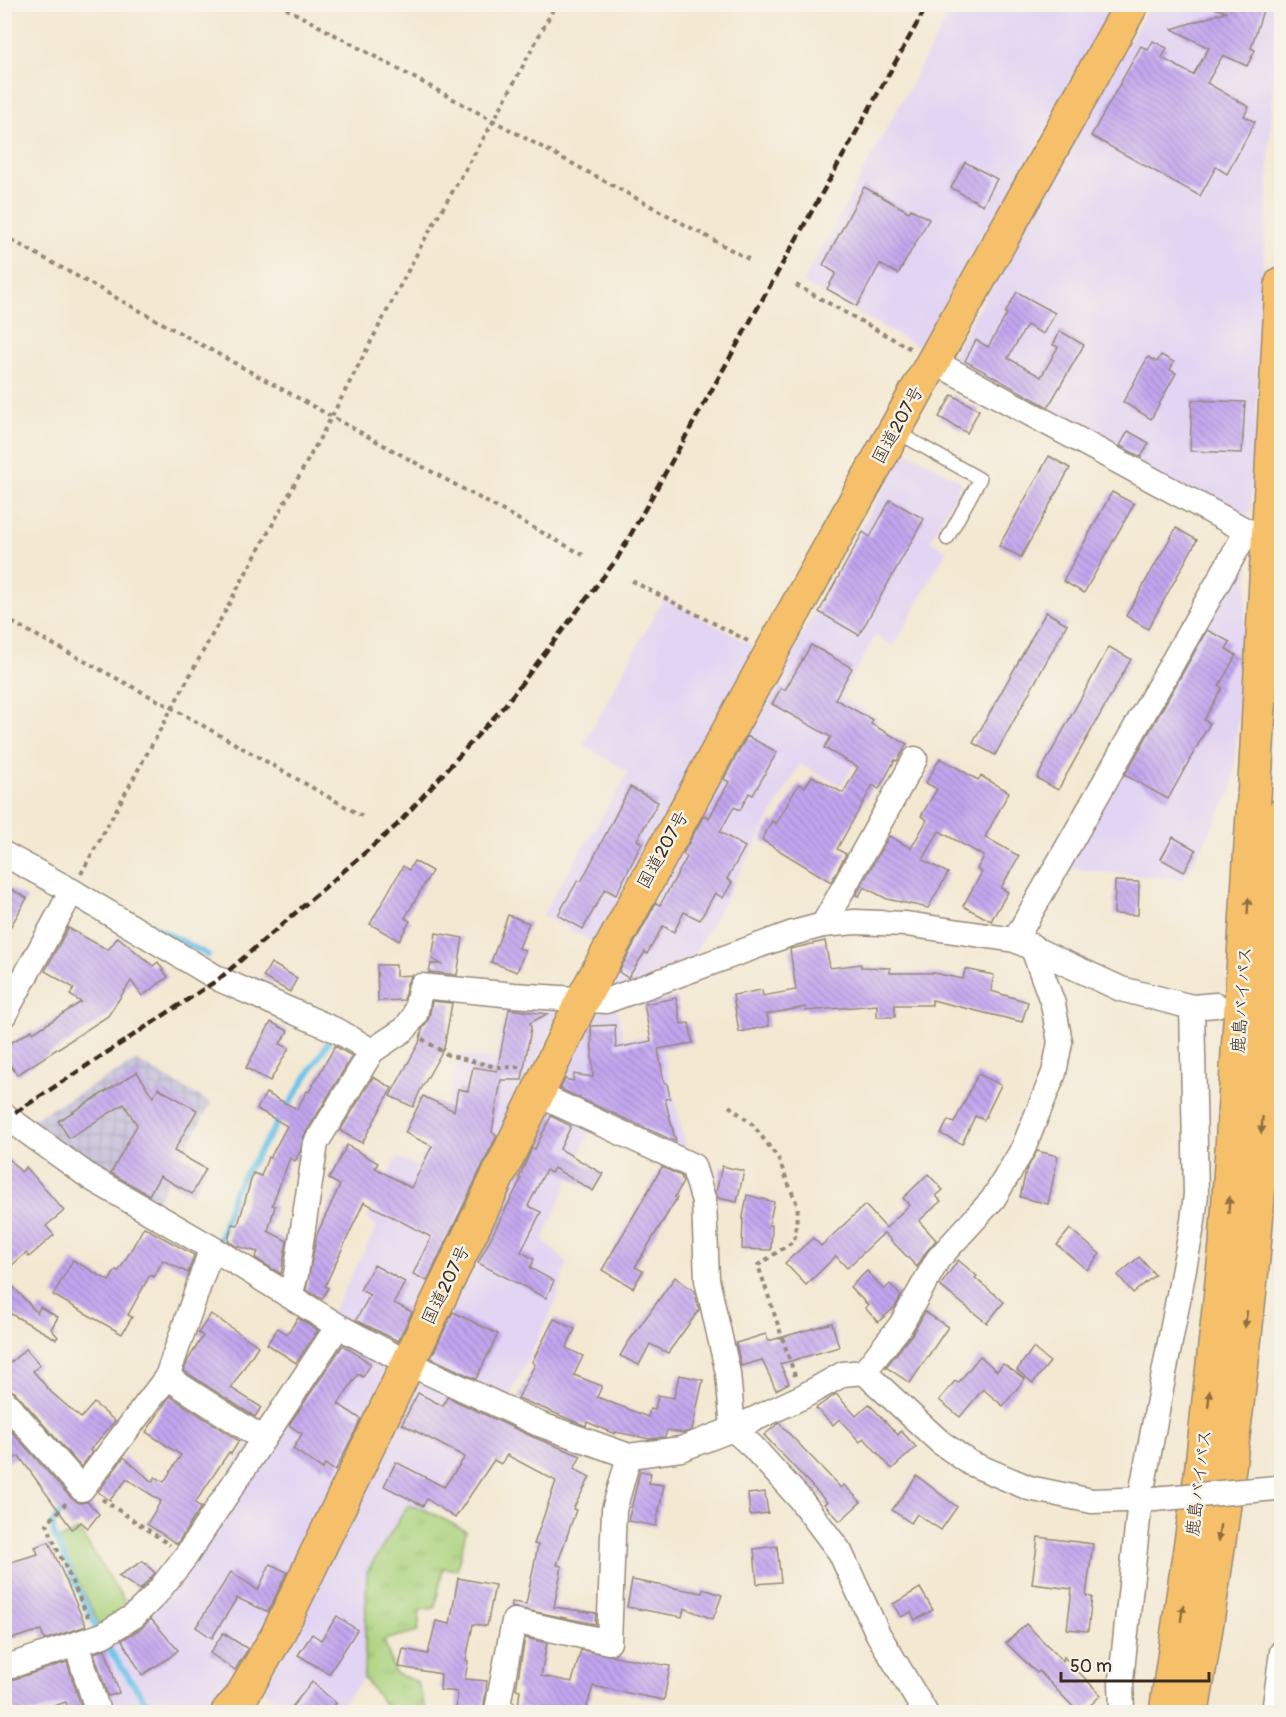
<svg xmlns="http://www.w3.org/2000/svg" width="1286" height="1717" viewBox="0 0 1286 1717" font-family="Pangolin,'Klee One',sans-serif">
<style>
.built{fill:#e2d4f3}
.industrial{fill:url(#industrial-grid)}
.grass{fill:url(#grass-tufts);stroke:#727e4e;stroke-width:1.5}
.park{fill:#aad37e;stroke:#727e4e;stroke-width:1.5}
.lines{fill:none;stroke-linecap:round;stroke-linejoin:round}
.stream{stroke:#6cc3e9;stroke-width:6}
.building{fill:url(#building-back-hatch)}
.service-casing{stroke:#978978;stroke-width:15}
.minor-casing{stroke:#978978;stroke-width:27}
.trunk-casing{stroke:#978978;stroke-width:36}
.path{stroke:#978978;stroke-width:4;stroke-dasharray:4.5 4.5;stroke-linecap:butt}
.service{stroke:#fff;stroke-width:12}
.minor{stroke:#fff;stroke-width:24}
.trunk{stroke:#f6c06b;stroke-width:33}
.rail{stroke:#3b2a1e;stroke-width:4.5;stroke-dasharray:9 4.5;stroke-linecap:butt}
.minor-bridge-casing{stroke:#978978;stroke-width:27;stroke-linecap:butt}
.minor-bridge{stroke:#fff;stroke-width:24}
.oneway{fill:#8f6e41}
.labels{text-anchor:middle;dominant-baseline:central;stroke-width:5;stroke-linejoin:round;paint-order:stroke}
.street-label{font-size:18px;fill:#3b2a1e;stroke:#f7f3e8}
</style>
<defs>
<pattern id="industrial-grid" width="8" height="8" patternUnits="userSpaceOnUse" patternTransform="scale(1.5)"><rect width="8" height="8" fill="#c5c0da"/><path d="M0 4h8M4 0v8" fill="none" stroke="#aaa5bb"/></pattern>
<pattern id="grass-tufts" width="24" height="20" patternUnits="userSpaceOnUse" patternTransform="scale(1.5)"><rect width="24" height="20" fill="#aad37e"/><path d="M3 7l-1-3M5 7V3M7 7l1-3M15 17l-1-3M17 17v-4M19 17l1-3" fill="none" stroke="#93b56c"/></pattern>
<pattern id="building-back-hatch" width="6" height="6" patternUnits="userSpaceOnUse" patternTransform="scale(1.5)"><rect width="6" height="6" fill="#c3a6f0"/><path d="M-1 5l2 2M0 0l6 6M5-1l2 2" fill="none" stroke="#a087c2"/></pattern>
</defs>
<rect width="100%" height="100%" fill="#f7f3e8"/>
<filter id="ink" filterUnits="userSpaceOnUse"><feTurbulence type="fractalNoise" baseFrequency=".0167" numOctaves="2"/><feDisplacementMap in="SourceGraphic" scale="12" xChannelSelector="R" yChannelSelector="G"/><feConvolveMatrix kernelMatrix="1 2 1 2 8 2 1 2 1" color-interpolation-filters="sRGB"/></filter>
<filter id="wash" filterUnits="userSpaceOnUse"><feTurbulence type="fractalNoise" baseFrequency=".008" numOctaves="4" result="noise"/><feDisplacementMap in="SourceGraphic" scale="24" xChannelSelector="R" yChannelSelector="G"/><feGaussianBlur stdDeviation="1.35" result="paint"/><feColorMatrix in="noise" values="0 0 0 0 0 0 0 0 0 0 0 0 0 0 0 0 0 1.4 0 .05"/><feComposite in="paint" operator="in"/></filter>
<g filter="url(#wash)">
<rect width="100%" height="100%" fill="#f3e8d2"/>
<g class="built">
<polygon points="1164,4 1277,5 1251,510 1245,522 949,362 1148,9 1163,7"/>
<polygon points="954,5 1116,5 923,349 803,283"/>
<polygon points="905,450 962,482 930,541 947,550 894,646 875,636 841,697 879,719 842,786 800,764 692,959 614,994 623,1039 659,1036 688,1157 596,1118 543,1240 567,1262 555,1303 508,1401 499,1398 426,1510 408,1505 367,1572 364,1678 335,1712 289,1712 263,1689 602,995"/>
<polygon points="1242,552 1249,564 1233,789 1184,880 1065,868"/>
<polygon points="664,598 759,649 596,944 542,915 629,772 583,745"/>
<polygon points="510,989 570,992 270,1627 232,1688 211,1712 5,1712 4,1672 135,1621 331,1315 377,1227 367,1218 397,1157 416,1166 445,1113 460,1055 495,1060"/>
</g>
<polygon class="industrial" points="137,1061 211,1103 153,1208 25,1123"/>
<polygon class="grass" points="408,1505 426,1510 466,1531 457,1570 443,1568 435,1608 420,1610 418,1631 384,1640 395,1673 417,1682 427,1712 390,1712 364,1678 367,1572"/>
<polygon class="park" points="79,1530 131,1611 101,1628 58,1540"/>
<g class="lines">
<g class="stream">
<polyline points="153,926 208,955"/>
<polyline points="254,980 272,989"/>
<polyline points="218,1245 234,1191 328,1043"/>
<polyline points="66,1509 58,1515 52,1524 55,1537 97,1630"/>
<polyline points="104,1642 153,1712"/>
</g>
</g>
<g id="blocks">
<g class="building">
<polygon points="1212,4 1265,4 1251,48 1255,50 1247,66 1223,55 1207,83 1249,107 1244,116 1255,122 1227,174 1216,167 1200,196 1091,136 1141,46 1148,50 1153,41 1167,48 1162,58 1193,75 1209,48 1172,29 1226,12 1211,7"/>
<polygon points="965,162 997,179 983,205 951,188"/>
<polygon points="864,187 909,212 911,209 929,219 898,274 880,264 857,306 827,289 836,273 823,265"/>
<polygon points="1017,292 1055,313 1043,334 1027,325 1008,358 1041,377 1058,347 1053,345 1060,331 1084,345 1048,407 965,361 976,340 988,347 1007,314 1005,313"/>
<polygon points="1161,355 1174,362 1170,370 1176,373 1151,419 1123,402 1148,357 1157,362"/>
<polygon points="952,395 979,410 967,433 939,417"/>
<polygon points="1192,400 1245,402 1242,453 1190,451"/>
<polygon points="1128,431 1149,443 1141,457 1120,446"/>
<polygon points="1049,456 1070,468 1021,557 999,546"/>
<polygon points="1112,492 1134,504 1084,593 1063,581"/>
<polygon points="890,500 924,519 859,635 819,612 863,532 870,537"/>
<polygon points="1176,528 1197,540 1148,629 1126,616"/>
<polygon points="1046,612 1067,624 995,755 973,743"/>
<polygon points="1207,630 1230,642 1226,649 1236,655 1219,686 1222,688 1204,720 1210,723 1168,799 1125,775"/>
<polygon points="811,645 852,668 835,699 873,720 871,724 907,744 897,761 895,760 879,789 873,785 837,849 846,854 831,882 762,840 772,821 776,824 799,784 805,787 812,776 843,793 858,767 824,748 831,737 772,704 781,688 785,690"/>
<polygon points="1109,647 1131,659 1058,790 1037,778"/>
<polygon points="747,736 777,752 753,795 749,793 740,810 734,807 720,832 745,847 727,879 732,882 723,898 715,893 700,920 684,912 674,932 663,926 647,954 645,952 628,978 619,972 656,903 660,905 687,857 683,854 704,815 709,818 729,782 724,779"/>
<polygon points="940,758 978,780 981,776 1009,792 985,837 1019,856 1001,888 1008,892 991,921 963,906 982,872 977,869 984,856 939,831 923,860 948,873 928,908 887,899 864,887 859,896 856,895 889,836 911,848 927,820 921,816 937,789 926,783"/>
<polygon points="630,787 658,802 637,840 642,843 616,895 605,889 583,929 558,915 578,880 581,882"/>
<polygon points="1173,837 1196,850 1184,872 1161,859"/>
<polygon points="414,861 432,871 405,918 410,921 399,941 370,924 403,866 409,870"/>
<polygon points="1115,881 1139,882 1138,915 1114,914"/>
<polygon points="9,888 27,898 4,938 4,896"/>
<polygon points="508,915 529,923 519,948 525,950 517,972 491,962"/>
<polygon points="68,928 108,950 118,937 153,966 158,962 168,977 142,996 131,981 108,1016 17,1075 4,1055 4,1047 32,1030 33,1033 81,1002 70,995 74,988 45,971"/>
<polygon points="436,933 463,938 457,975 429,972 431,964 441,964 432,959"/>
<polygon points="825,941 830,968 861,964 861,967 890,968 890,973 934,973 963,979 965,969 994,975 991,991 1028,1002 1022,1022 932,1000 932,1005 895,1005 895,1017 877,1017 877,1005 806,1011 806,1007 767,1014 769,1026 739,1032 733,995 762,990 763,996 796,990 790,949"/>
<polygon points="271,963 297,978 290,992 263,977"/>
<polygon points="377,965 396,965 396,976 412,975 407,983 404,1000 378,1001"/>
<polygon points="676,998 681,1024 689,1023 693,1043 658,1049 664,1083 667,1083 670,1098 665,1099 676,1142 560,1089 565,1079 573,1081 574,1074 593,1077 591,1026 615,1025 616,1048 651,1041 644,1004"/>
<polygon points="432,1001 452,1003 444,1048 420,1091 413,1107 390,1096 419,1043 422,1030 429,1018"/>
<polygon points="509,1009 547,1014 530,1023 531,1028 522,1080 501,1080 492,1132 497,1135 427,1281 413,1274 431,1237 364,1202 325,1286 328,1288 322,1299 306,1290 317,1234 340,1185 329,1179 347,1145 378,1163 375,1168 411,1188 432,1146 405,1133 423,1096 454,1111 458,1089 468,1091 473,1067 497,1071"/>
<polygon points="271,1022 288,1031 280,1044 289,1048 270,1081 246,1068"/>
<polygon points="335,1046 352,1056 304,1136 300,1152 295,1161 290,1158 272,1205 275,1206 268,1231 287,1241 281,1274 255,1258 258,1252 236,1246 228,1241 232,1224 238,1225 253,1173 261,1176 268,1157 270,1158 287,1126 257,1109 266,1093 297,1109 307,1091 309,1092"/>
<polygon points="137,1072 153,1097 158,1088 197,1110 174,1151 206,1169 192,1194 160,1176 149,1195 111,1173 137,1125 124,1104 69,1138 58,1121"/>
<polygon points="978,1074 1001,1085 984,1120 975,1116 962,1144 941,1134 948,1120 954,1123"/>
<polygon points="373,1077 392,1088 362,1143 340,1131"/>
<polygon points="551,1116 571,1126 560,1149 603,1174 593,1191 554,1168 551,1173 546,1170 528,1206 541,1212 521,1252 534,1259 530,1268 554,1281 546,1298 478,1263 521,1179 519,1178 532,1148 535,1149"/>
<polygon points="1037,1151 1058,1156 1048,1204 1020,1197 1026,1171"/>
<polygon points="5,1154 21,1172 26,1167 64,1211 46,1226 54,1235 29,1257 26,1253 4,1272"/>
<polygon points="722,1166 744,1171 737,1202 718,1198 716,1192"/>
<polygon points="662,1167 681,1176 683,1182 675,1197 677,1198 635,1267 643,1271 633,1288 602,1270"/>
<polygon points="928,1174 943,1190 936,1196 941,1201 919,1221 936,1240 926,1252 917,1267 884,1233 847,1268 836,1256 806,1285 785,1263 813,1238 821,1246 865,1205 886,1228 909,1205 903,1198"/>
<polygon points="747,1195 774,1202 769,1225 772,1225 771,1250 742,1249 743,1217"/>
<polygon points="144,1227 194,1255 188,1273 163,1260 154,1277 150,1275 128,1315 132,1317 122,1334 53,1295 73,1260 109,1281 116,1270 119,1271"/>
<polygon points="1070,1229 1100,1254 1087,1270 1057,1245"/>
<polygon points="1139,1257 1155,1275 1133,1293 1118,1275"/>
<polygon points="958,1260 977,1276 975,1278 1004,1302 987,1323 940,1286"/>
<polygon points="374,1265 405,1282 394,1303 412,1312 398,1341 356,1320 370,1295 360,1290"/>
<polygon points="867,1271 884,1290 890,1284 901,1296 895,1307 878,1322 865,1308 868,1305 850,1287"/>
<polygon points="4,1276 37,1313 40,1307 58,1317 51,1329 58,1337 56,1339 4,1310"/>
<polygon points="675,1277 695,1292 699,1310 668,1353 650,1344 639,1365 620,1356 627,1344"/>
<polygon points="453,1312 498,1334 476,1379 431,1358"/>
<polygon points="925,1312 948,1327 910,1383 886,1367 912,1334"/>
<polygon points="211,1314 258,1346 231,1388 261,1407 255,1417 184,1371 188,1360 203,1336 198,1333"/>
<polygon points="298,1318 318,1330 296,1363 267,1344 278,1328 287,1334"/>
<polygon points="554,1319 575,1329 566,1348 583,1356 574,1375 602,1386 597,1397 648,1417 650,1409 655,1410 658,1395 674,1398 679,1375 703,1380 692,1430 683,1433 667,1430 665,1437 650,1439 616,1432 615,1434 587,1422 586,1426 581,1424 518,1398 535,1364 532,1362"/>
<polygon points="832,1323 839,1347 780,1364 789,1383 776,1390 762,1360 741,1366 736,1343 766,1334 768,1341"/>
<polygon points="343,1345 371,1364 363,1377 358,1374 338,1404 361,1419 335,1471 325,1464 323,1469 293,1449 302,1434 289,1425"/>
<polygon points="1033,1348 1050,1362 1033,1383 1017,1370"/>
<polygon points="26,1349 40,1365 33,1371 51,1392 81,1418 94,1403 115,1421 90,1450 92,1452 81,1467 15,1392 4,1387 4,1368"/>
<polygon points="980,1356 997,1371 1003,1364 1025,1379 1003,1406 983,1389 960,1417 939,1400 955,1381 958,1383"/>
<polygon points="418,1393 443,1406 447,1397 533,1437 581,1456 574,1469 590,1477 573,1509 576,1510 557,1565 562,1566 554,1607 596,1613 595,1624 511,1607 512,1602 526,1604 538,1545 534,1544 556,1481 507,1455 501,1464 494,1460 455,1518 427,1499 423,1506 384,1486 396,1462 444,1487 465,1457 402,1424"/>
<polygon points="836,1394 856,1416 869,1404 898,1435 901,1431 916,1447 892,1469 864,1438 860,1442 839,1419 833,1425 816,1408"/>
<polygon points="170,1396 239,1441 231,1454 229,1452 195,1503 201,1507 177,1544 147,1524 161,1501 127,1479 110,1500 98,1492 124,1457 152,1482 155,1477 164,1482 181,1455 146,1432"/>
<polygon points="4,1423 71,1498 79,1503 88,1502 99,1514 88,1528 81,1522 72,1529 19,1456 4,1464"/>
<polygon points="779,1423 841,1488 844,1485 861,1502 840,1521 824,1504 827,1502 764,1435"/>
<polygon points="640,1471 651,1473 649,1483 664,1485 656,1526 628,1521"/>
<polygon points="917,1476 957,1507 941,1530 917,1514 911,1523 892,1510"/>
<polygon points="765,1492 768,1513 750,1515 748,1494"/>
<polygon points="1038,1537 1093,1544 1086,1596 1092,1597 1088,1631 1067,1629 1072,1589 1032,1584"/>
<polygon points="49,1542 86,1626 44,1640 41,1630 4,1641 4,1564 38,1554 35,1547"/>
<polygon points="777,1546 781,1582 757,1584 754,1549"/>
<polygon points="143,1561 155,1573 140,1590 118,1576"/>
<polygon points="270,1564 287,1572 268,1612 237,1598 212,1638 196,1627 231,1572 258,1590"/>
<polygon points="458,1578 495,1585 487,1626 473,1624 466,1660 468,1661 465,1679 487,1681 483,1713 456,1713 457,1692 440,1690 441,1674 399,1667 403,1649 428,1654 436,1621 450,1624"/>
<polygon points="632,1580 702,1593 703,1589 722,1595 713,1619 684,1608 682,1617 627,1607"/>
<polygon points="920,1588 933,1610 915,1620 911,1612 901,1617 893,1604"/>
<polygon points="337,1616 357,1630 329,1674 298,1655 312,1634 321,1640"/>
<polygon points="151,1619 178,1650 169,1658 142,1675 122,1640 142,1628"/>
<polygon points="1026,1624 1063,1661 1064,1657 1101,1695 1082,1713 1079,1713 1039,1671 1037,1673 1006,1643"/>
<polygon points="223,1633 248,1649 235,1670 210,1653"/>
<polygon points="525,1638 547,1643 541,1676 572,1682 581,1650 670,1666 664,1700 593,1686 585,1713 546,1713 518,1707 520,1690 516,1689"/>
<polygon points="105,1649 119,1693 108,1696 94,1653"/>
<polygon points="67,1662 83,1713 69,1713 66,1702 33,1713 15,1713 5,1682"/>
<polygon points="312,1682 336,1703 328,1713 287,1713"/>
</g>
</g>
</g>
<g filter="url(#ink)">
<use href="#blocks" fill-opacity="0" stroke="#978978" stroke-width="1.5"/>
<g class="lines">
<g class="service-casing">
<polyline id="service" points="897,432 980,479 947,539"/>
</g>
<g class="minor-casing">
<g id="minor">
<polyline points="933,361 1247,531 1261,533"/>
<polyline points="4,854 72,891 219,979 340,1032 372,1051"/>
<polyline points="823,925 915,759"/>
<polyline points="1015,940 1247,531"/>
<polyline points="4,1015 72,891"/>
<polyline points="537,1094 693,1166 704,1201 707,1280 728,1373 733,1429 753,1447 800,1499 840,1552 878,1634 925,1712"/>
<polyline points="4,1115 91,1178 222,1254 338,1326 408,1363 539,1424 629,1456 681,1449 733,1429 802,1397 843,1374 864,1372 901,1325 938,1259 993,1199 1023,1149 1054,1073 1060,1042 1053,1004 1032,946"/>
<polyline points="290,1296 296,1274 316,1143 372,1051 405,1029 415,1015 421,986 514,995 606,1001 793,933 823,925 855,922 906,924 1015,940 1121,989 1192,1007 1216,1005"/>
<polyline points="864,1372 940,1442 970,1463 1029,1488 1092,1501 1154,1499"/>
<polyline points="167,1377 263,1439"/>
<polyline points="4,1401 82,1489 167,1377 211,1250"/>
<polyline points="76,1644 98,1712"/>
<polyline points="4,1668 103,1635 134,1616 156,1594 186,1556 338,1326"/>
<polyline points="505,1712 497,1710 514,1621 609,1642 614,1510 629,1456"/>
<polyline points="1122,1712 1121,1680 1140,1500 1193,1221 1196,1194 1192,1007"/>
<polyline points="1274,1712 1282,1652"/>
</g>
</g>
<g class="trunk-casing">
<g id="trunk">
<polyline points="228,1712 240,1699 277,1636 583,999 771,653 1132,4"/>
<polyline points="1166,1712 1201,1474 1226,1245 1256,765 1282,283"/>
<path d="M1192 1712C1218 1562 1238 1410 1253 1258 1266 1111 1273 963 1282 815"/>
</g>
</g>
<g class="path">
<polyline points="278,4 752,261"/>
<polyline points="4,236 583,555"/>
<polyline points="796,285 911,349"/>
<polyline points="632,581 750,642"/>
<polyline points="4,618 172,708 362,816"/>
<polyline points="81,874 332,416 422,244 493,122 556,4"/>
<polyline points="422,1039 448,1055 496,1067 522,1067"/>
<polyline points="729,1106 753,1125 778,1158 798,1207 794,1241 758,1265 795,1376"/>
<polyline points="102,1499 170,1545"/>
<polyline points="66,1503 47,1524 54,1542 88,1617"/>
</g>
<use href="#service" class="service"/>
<use href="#minor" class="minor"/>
<use href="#trunk" class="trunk"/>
<polyline class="rail" points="4,1120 219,979 397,825 505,705 617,559 928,4"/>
<g class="minor-bridge-casing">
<polyline id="minor-bridge" points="1154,1499 1276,1488"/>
</g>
<use href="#minor-bridge" class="minor-bridge"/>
</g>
<defs><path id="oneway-solid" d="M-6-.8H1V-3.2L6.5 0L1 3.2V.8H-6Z" transform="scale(1.5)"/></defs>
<g class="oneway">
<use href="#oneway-solid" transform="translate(1248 906) rotate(-87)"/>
<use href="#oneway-solid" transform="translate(1262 1125) rotate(94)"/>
<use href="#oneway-solid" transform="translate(1229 1205) rotate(-86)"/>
<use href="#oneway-solid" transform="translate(1246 1319) rotate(97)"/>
<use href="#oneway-solid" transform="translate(1209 1399) rotate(-84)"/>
<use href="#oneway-solid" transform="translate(1219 1533) rotate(98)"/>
<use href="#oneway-solid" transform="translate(1182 1613) rotate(-82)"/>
</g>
</g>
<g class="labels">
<g class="street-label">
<text transform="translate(898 425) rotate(-61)">国道207号</text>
<text transform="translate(663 850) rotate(-61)">国道207号</text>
<text transform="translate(1242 1000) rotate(-86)">鹿島バイパス</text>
<text transform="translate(446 1285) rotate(-64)">国道207号</text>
<text transform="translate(1199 1483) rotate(-83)">鹿島バイパス</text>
</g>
</g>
<rect width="1286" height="1717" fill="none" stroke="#f7f3e8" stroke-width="24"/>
<path d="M1061 1672v9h148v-9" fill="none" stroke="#3b2a1e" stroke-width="3"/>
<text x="1070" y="1672" font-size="18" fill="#3b2a1e" stroke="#f7f3e8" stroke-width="4.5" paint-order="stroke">50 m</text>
</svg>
